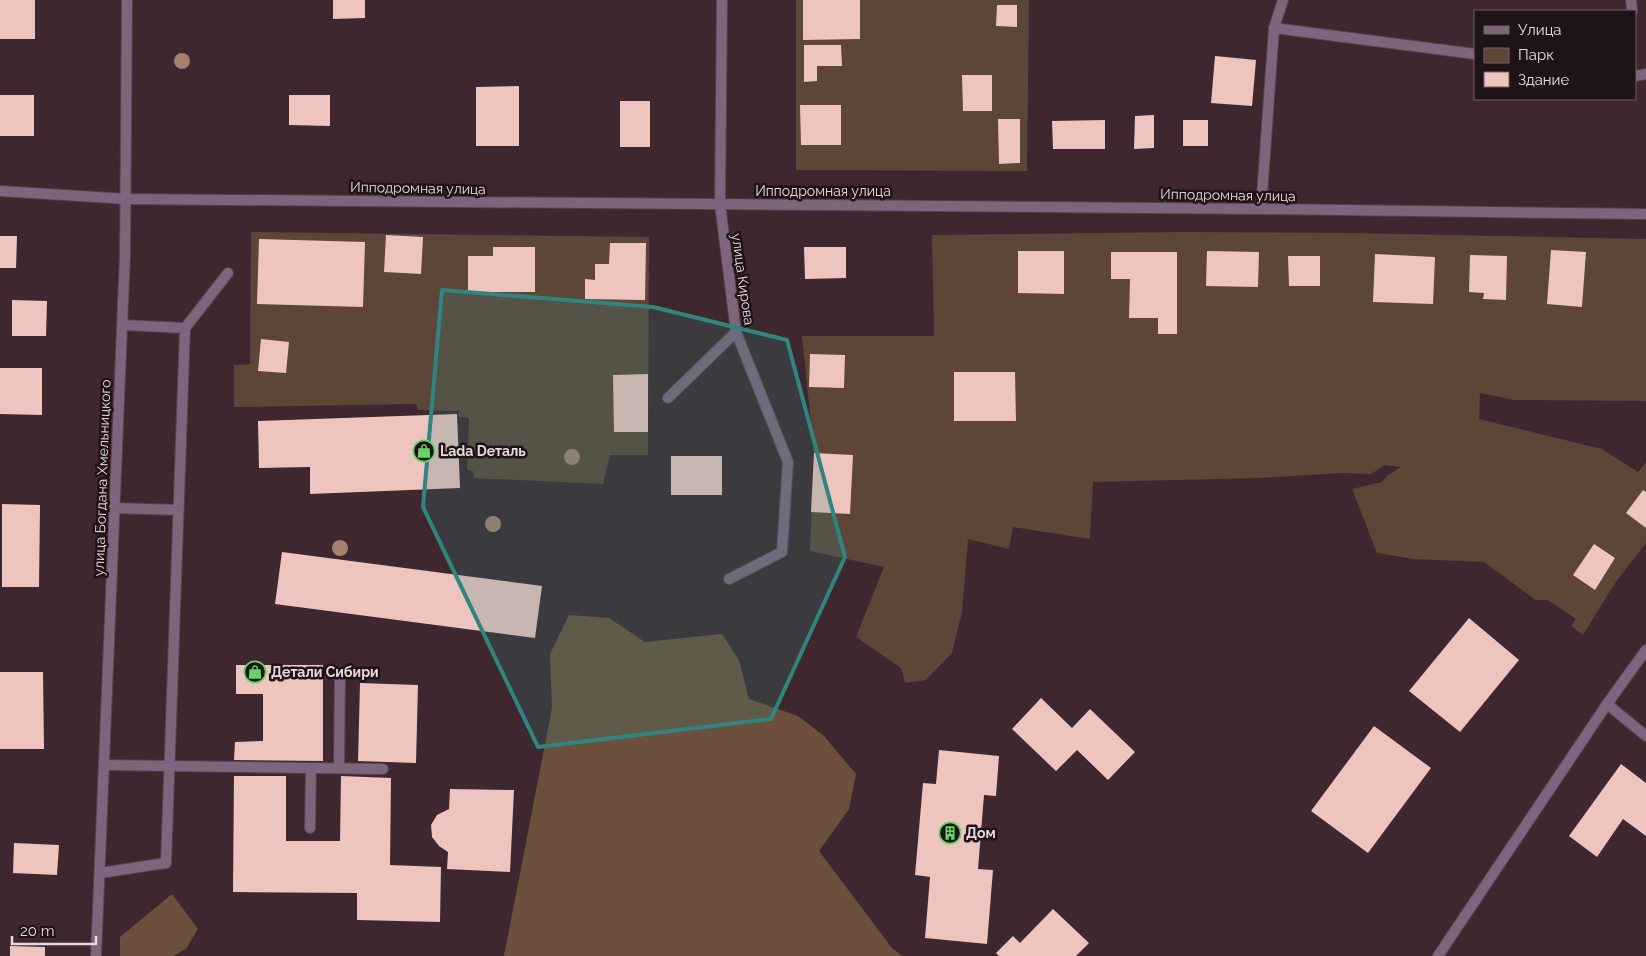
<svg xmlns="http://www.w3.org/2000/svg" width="1646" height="956" viewBox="0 0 1646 956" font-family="Raleway,sans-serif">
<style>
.green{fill:#5d4637}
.forest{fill:#6c4f3c}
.building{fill:#eec4bf}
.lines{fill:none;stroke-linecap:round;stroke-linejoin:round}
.lane-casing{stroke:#59434b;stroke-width:12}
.street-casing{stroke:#59434b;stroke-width:12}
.lane{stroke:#7e657e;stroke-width:10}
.street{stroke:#7e657e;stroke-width:10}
.tree{fill:#a87f6f}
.marked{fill:#30857f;fill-opacity:0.2;stroke:#30857f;stroke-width:4;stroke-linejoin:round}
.labels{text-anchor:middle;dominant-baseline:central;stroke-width:5;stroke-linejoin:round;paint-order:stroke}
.street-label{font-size:14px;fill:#e9d9de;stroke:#1e1317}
.poi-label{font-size:14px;font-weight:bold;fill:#e9d9de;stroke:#1e1317;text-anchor:start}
</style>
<rect width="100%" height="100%" fill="#3e272f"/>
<g class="green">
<polygon points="796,0 1029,0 1027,171 796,170"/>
<polygon points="251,232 649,237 648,455 610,455 603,484 474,478 473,471 467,470 469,418 459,417 459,411 418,410 416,404 234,407 234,365 250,364"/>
<polygon points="1184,232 1351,233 1646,239 1646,401 1514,400 1480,393 1479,419 1602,449 1638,472 1646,462 1646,543 1615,583 1583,635 1571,626 1576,619 1548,600 1536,600 1484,562 1413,559 1377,553 1352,489 1382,482 1388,475 1401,467 1385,465 1371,474 1341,473 1259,478 1093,482 1090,539 1013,527 1009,549 968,539 962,612 952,653 926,680 905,683 901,668 856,637 884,567 810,551 814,453 802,336 934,336 932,235"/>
</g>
<g class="forest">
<polygon points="569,615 609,618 645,642 722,634 739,660 749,699 798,716 824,736 856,774 849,809 819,851 892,948 902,956 504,956 552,708 550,654"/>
<polygon points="172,894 198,929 186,949 173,956 120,956 120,937"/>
</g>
<g class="building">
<rect x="0" y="0" width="35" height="39"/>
<polygon points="333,0 365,0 365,18 333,19"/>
<polygon points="803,0 860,0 860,39 803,40"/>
<polygon points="997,5 1017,5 1017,27 996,26"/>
<polygon points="804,45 841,45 842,66 817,66 817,81 804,82"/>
<polygon points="1215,56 1256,60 1252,106 1211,103"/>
<polygon points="962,75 992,75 992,111 963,111"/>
<polygon points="519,86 519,146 476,146 476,87"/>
<rect x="0" y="95" width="34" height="41"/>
<polygon points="289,95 330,95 330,126 289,125"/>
<rect x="620" y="101" width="30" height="46"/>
<polygon points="800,105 841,105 841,145 801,145"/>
<polygon points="1154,115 1154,148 1134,149 1135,116"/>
<polygon points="998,119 1020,119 1020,163 999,164"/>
<polygon points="1105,120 1105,149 1053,149 1052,121"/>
<rect x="1183" y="120" width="25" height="26"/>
<polygon points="386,235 423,237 421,274 384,272"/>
<polygon points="0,236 17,236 16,268 0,268"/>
<polygon points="259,239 365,242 363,307 257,304"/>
<polygon points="610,243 646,243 645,300 585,299 585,279 595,280 595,264 609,264"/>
<polygon points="493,247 535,247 535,292 468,292 468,256 493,256"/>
<polygon points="804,247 846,247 846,278 805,279"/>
<polygon points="1551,250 1586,252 1582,307 1547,304"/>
<polygon points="1018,251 1064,251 1064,294 1018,293"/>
<polygon points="1207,251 1259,252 1258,287 1206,286"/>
<polygon points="1111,252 1177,252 1177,334 1158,334 1158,318 1129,318 1130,279 1111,279"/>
<polygon points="1375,254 1435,257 1433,304 1373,302"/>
<polygon points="1470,255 1507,256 1506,300 1483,299 1484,293 1469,292"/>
<polygon points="1288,256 1320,256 1320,286 1289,286"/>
<polygon points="12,300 47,301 46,336 12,336"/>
<polygon points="261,339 289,342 286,373 258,371"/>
<polygon points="810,354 845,355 844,388 809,387"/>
<polygon points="0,368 42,368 42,415 0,414"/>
<polygon points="954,372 1015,372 1016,421 954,421"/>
<polygon points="648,374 648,432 614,432 613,375"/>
<polygon points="457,414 460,488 310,494 310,467 259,468 258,421"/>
<polygon points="814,453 853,455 850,514 811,512"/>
<rect x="671" y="456" width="51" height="39"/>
<polygon points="1643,490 1646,492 1646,528 1626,513"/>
<polygon points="2,504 40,505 39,587 2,587"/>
<polygon points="1594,544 1615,558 1595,590 1573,575"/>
<polygon points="282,552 542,586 535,638 275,604"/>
<polygon points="1469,618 1519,660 1460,732 1409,691"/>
<polygon points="236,665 323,665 323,761 234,760 235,742 263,741 263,694 236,694"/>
<polygon points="0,672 43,672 44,749 0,749"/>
<polygon points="360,683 418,685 416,763 358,761"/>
<polygon points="1041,698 1072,728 1090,709 1135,752 1108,780 1077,750 1056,771 1012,729"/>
<polygon points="1374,726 1431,768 1368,853 1311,811"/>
<polygon points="939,750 999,756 996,796 984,795 978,869 993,870 987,944 925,938 930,877 915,875 923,783 936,784"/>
<polygon points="1621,764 1646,783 1646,836 1623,819 1597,857 1569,836"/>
<polygon points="234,776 286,776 286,841 340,841 341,776 391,778 390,865 441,867 440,922 357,920 357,893 233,892"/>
<polygon points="450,789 514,790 510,872 447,869 448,852 439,846 432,837 431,825 437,815 449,809"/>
<polygon points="14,843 59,845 57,875 13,873"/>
<polygon points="1053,909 1089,943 1076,956 999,956 996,953 1013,936 1020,943"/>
<polygon points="10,946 45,947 45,956 10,956"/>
</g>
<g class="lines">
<g class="lane-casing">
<g id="lane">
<polyline points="1631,0 1632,11"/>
<polyline points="1274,28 1475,54"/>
<polyline points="1635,76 1646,74"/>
<polyline points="1261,209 1274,28 1283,0"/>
<polyline points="185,328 228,273"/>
<polyline points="668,398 736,332"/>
<polyline points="114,508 179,510"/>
<polyline points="104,765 383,769"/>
<polyline points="339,768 340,675"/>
<polyline points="310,828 311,768"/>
<polyline points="100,873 166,863 185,328 122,325"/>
</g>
</g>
<g class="street-casing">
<g id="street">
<polyline points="722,0 720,204 736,332 788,462 782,552 729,579"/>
<polyline points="0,191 127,199 1261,209 1646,214"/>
<polyline points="1607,704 1646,736"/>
<polyline points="96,956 125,255 127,0"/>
<polyline points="1438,956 1607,704 1646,650"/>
</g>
</g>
<use href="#lane" class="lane"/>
<use href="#street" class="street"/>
</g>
<g class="tree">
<circle cx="182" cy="61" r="8"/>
<circle cx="572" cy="457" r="8"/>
<circle cx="493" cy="524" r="8"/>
<circle cx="340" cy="548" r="8"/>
</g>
<path class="marked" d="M442 290 653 307 787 340 845 557 771 719 538 747 423 507Z"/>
<defs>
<g id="shop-ring" transform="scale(1.125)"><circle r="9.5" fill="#1e1317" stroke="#66d466" stroke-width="1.5"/><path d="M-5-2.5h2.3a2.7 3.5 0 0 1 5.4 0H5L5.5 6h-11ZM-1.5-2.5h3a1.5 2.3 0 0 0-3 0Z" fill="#66d466"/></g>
<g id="building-ring" transform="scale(1.125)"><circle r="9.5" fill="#1e1317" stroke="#66d466" stroke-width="1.5"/><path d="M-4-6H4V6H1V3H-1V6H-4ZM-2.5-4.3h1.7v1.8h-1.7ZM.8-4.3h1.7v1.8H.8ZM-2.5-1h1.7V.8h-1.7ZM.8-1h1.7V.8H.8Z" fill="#66d466"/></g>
</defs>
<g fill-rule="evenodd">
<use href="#shop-ring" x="424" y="451"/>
<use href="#shop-ring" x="255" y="672"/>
<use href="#building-ring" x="950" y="833"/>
</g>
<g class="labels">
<g class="street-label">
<text transform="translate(418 188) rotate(1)">Ипподромная улица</text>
<text x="823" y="191">Ипподромная улица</text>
<text transform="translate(1228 195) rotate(1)">Ипподромная улица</text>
<text transform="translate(743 279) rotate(82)">улица Кирова</text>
<text transform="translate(102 478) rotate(-88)">улица Богдана Хмельницкого</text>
</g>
<g class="poi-label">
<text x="440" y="451">Lada Dеталь</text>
<text x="271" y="672">Детали Сибири</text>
<text x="966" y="833">Дом</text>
</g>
</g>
<rect x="1474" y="10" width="162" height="90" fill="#1e1317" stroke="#6f6267"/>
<rect x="1484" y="26" width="25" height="8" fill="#7e657e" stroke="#6f6267"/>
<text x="1518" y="35" font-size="15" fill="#e9d9de">Улица</text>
<rect x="1484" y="48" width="25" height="15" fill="#5d4637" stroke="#6f6267"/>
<text x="1518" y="60" font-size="15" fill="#e9d9de">Парк</text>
<rect x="1484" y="72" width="25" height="15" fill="#eec4bf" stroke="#6f6267"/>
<text x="1518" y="85" font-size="15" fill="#e9d9de">Здание</text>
<path d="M12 936v8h84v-8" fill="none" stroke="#e9d9de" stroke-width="2.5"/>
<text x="20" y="936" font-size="15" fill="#e9d9de" stroke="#1e1317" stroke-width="4" paint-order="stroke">20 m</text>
</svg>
